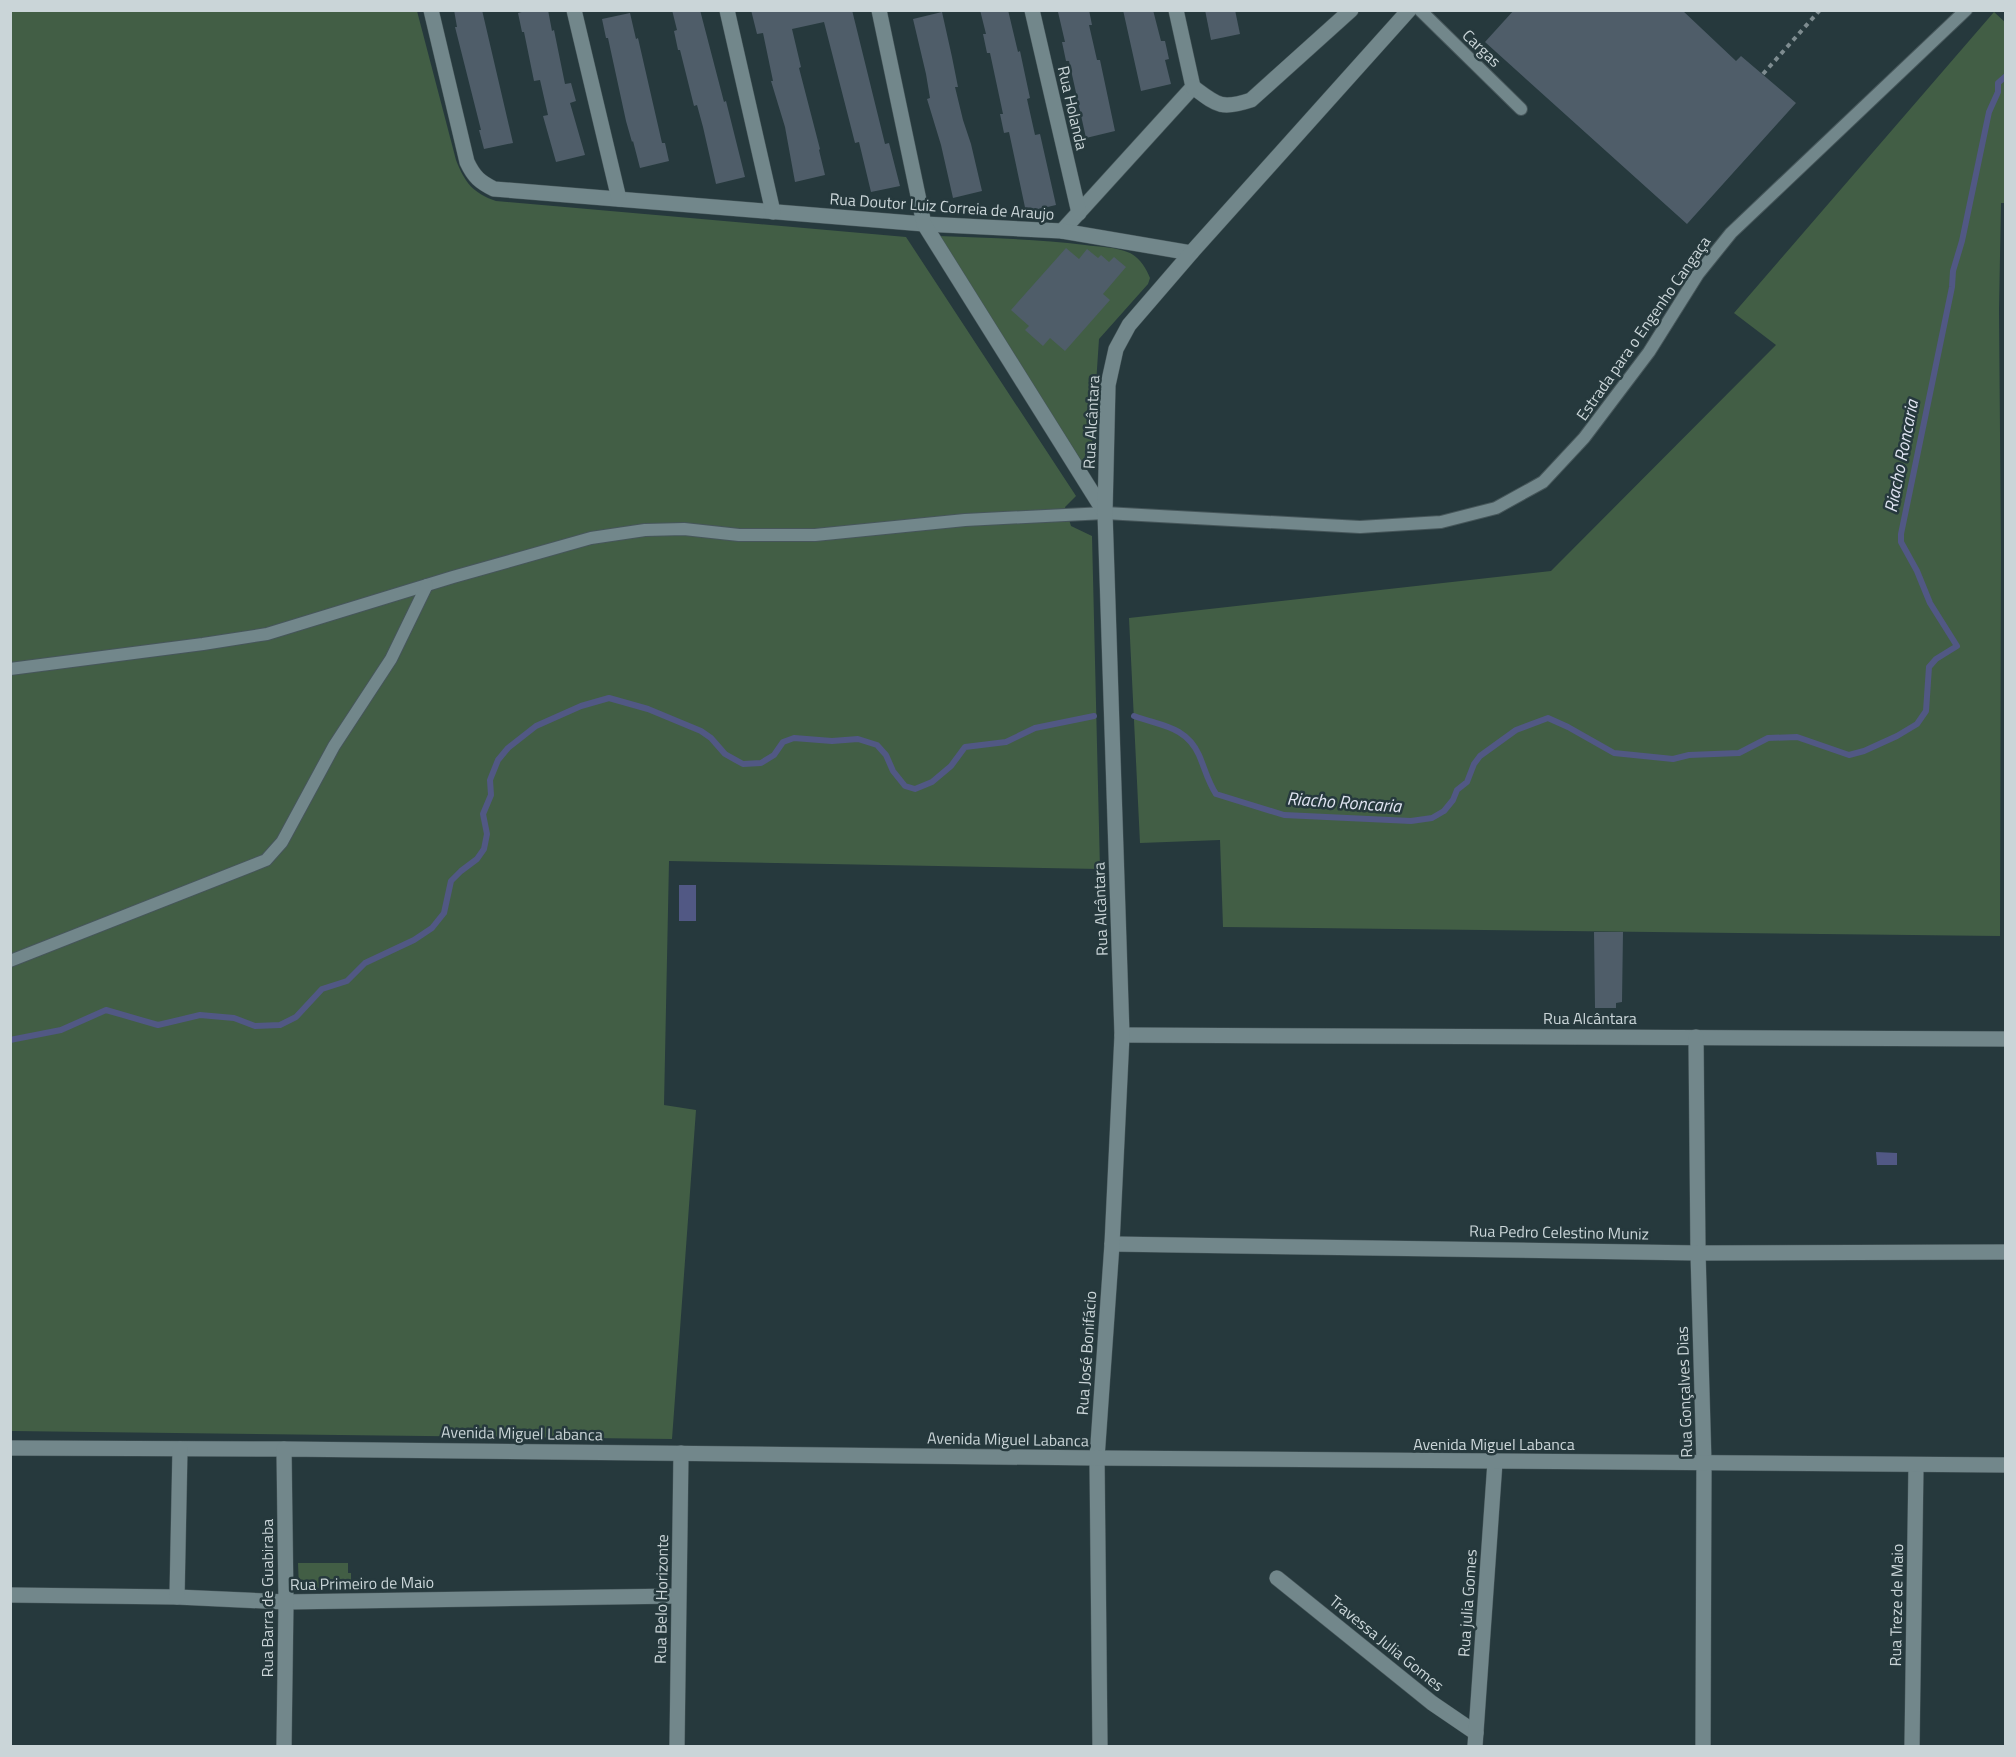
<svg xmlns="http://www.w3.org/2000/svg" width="2016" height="1757" viewBox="0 0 2016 1757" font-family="'Titillium Web',sans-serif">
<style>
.green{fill:#425e45}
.water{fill:#515884}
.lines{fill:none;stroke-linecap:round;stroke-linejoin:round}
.stream{stroke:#515884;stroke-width:6}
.building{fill:#4f5d69}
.lane-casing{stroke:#46565a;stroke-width:14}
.street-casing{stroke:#46565a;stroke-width:16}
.secondary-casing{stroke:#46565a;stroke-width:16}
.path{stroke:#7e8c90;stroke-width:4;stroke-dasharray:4.5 4.5;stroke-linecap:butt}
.lane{stroke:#72878b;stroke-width:12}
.street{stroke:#72878b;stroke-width:15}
.secondary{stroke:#72878b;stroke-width:15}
.labels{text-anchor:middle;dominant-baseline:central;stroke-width:5;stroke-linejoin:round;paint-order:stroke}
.street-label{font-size:16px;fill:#cad5d8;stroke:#26393d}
.water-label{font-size:18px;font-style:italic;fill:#e0e4f2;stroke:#26393d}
</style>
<rect width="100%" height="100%" fill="#26393d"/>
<g class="green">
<path d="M10 11H417L456 160C465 183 473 193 496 201L906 237 1076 496 1065 507 1071 526 1092 536 1100 869 669 861 664 1105 696 1110 672 1439 11 1431Z"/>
<polygon points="1994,12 2006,23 2006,203 2001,203 1999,310 2001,552 2000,936 1223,927 1220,840 1140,843 1129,618 1551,571 1776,345 1734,313"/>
<path d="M938 236C987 238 1036 239 1085 245 1100 247 1116 247 1130 253 1140 258 1146 268 1150 278L1148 284 1099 339 1091 459 1088 465H1084Z"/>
<polygon points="298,1563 348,1563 348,1573 351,1573 351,1588 299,1588"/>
</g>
<g class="water">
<rect x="679" y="885" width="17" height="36"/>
<polygon points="1876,1152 1897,1153 1897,1165 1877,1165"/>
</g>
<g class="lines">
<g class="stream">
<path d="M1134 716C1161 726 1186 726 1199 755 1205 769 1208 782 1216 794L1284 815 1411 821 1432 818 1444 811 1453 800 1457 790 1467 782 1474 764 1480 756 1516 730 1548 718 1568 727 1614 753 1673 759 1689 755 1739 753 1768 738 1797 737 1849 755 1864 751 1897 736 1917 724 1926 711 1929 667 1936 659 1957 646 1930 603 1917 571 1901 542V534L1952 287 1953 271 1962 241 1989 112 1998 92V83L2006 76"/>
<polyline points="10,1040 61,1030 106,1010 158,1025 200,1015 234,1018 255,1026 280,1025 296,1017 322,989 347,981 365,963 414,940 432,928 444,913 451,881 461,871 477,859 484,849 487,834 483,814 491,795 490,780 498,760 508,748 536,726 581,706 609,698 648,709 701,731 711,738 725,754 743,764 761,763 774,755 783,742 794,738 832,741 858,739 877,745 886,755 893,771 905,786 915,789 932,782 951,766 965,747 1006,742 1035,728 1094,716"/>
</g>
</g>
<g class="building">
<polygon points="454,10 482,10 513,143 484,149 479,130 481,130 455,27 457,27"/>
<polygon points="529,10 548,10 552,31 554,30 565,84 571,83 576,101 570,103 585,155 556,162 543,116 548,115 540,80 534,81 524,32 522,32 518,13"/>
<polygon points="672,10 700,10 724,102 726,101 745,177 716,184 703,127 697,105 694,106 680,50 678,50 674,31 677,30"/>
<polygon points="751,10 852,10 885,144 889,143 900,186 871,192 859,142 855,143 824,22 792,29 801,67 799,68 820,149 819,150 825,175 795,182 785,127 771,81 773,81 763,33 757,34"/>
<polygon points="980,10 1008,10 1018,52 1020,51 1024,70 1030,98 1027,99 1035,135 1040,134 1056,205 1026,212 1009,132 1004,133 1000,114 1003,114 990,53 987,53 983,34 986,34"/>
<polygon points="1066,10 1089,10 1092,25 1089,25 1097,60 1100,60 1115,131 1086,138 1069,61 1066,61 1062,42 1065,42 1058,12"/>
<polygon points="1123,10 1153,10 1161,41 1165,41 1169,59 1165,60 1171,84 1141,91"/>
<polygon points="1205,10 1235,10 1240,34 1211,40"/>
<polygon points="1514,10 1682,10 1736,61 1741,56 1796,103 1687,224 1485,42"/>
<polygon points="942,12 952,57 958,87 955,87 963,120 971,144 982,191 953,198 941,145 927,99 930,98 926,74 913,19"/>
<polygon points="630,13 636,39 638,38 662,143 665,143 669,161 640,168 633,141 632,142 626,121 608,38 606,38 602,19"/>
<polygon points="1066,248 1079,259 1087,249 1098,258 1101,255 1109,262 1114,257 1126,267 1103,294 1110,300 1065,351 1050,338 1043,346 1025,330 1029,326 1011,310"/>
<polygon points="1594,932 1623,932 1622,1002 1616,1003 1616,1008 1595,1008"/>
</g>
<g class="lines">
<g class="lane-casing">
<g id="lane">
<polyline points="1420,10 1521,109"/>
<polyline points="10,669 203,644 267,634 453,577 591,538 645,530 684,529 739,535 815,535 965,520 1105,513 1360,527 1441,522 1496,508 1543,482 1584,438 1649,352 1698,274 1731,233 1966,10"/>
<polyline points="10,961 266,860 282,842 334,746 391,659 427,585"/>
</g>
</g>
<g class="street-casing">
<g id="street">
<path d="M431 10 467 162C474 177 480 182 494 189L924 224 1062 231 1193 87 1176 10"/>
<polyline points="574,10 619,199"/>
<polyline points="727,10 773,212"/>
<polyline points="879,10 924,224 1105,513"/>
<polyline points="1032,10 1079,213"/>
<path d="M1193 87C1217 105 1221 110 1251 100L1351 10"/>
<polyline points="1062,231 1191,253"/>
<polyline points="1122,1035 2006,1039"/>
<polyline points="1696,1037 1698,1253 1704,1463 1703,1746"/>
<polyline points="1112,1244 1698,1253 2006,1252"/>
<polyline points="10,1448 284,1449"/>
<polyline points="1097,1458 1100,1746"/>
<polyline points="1277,1578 1432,1703 1476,1733"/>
<polyline points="10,1595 177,1597 286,1602 678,1596"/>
<polyline points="177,1597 180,1449"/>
<polyline points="677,1746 681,1453"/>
<polyline points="1475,1746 1495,1462"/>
<polyline points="1912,1746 1916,1465"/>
</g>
</g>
<g class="secondary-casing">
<g id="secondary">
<polyline points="1097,1458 1112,1244 1122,1035 1105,513 1108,385 1116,349 1129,325 1191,253 1409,10"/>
<polyline points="284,1746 286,1602 284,1449 1097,1458 2006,1465"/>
</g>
</g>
<polyline class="path" points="1763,74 1820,10"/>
<use href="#lane" class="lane"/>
<use href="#street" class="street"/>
<use href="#secondary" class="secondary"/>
</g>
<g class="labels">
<g class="street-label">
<text transform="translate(1482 48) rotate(44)">Cargas</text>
<text transform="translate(1073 108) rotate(77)">Rua Holanda</text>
<text transform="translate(942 206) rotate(4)">Rua Doutor Luiz Correia de Araujo</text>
<text transform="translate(1643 328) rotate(-55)">Estrada para o Engenho Cangaça</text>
<text transform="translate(1091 422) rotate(-87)">Rua Alcântara</text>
<text transform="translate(1100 909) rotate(-92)">Rua Alcântara</text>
<text x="1590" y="1018">Rua Alcântara</text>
<text transform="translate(1559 1232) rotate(1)">Rua Pedro Celestino Muniz</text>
<text transform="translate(1086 1353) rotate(-86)">Rua José Bonifácio</text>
<text transform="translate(1684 1392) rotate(-92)">Rua Gonçalves Dias</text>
<text transform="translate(522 1433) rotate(1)">Avenida Miguel Labanca</text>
<text transform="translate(1008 1439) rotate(1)">Avenida Miguel Labanca</text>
<text x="1494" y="1444">Avenida Miguel Labanca</text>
<text transform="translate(362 1583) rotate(-1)">Rua Primeiro de Maio</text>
<text transform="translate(267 1598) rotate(-90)">Rua Barra de Guabiraba</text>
<text transform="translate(661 1599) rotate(-89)">Rua Belo Horizonte</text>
<text transform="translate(1467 1603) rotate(-86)">Rua julia Gomes</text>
<text transform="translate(1896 1605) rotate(-89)">Rua Treze de Maio</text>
<text transform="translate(1387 1643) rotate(39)">Travessa Julia Gomes</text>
</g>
<g class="water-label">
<text transform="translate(1901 456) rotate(-79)">Riacho Roncaria</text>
<text transform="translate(1344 802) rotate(4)">Riacho Roncaria</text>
</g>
</g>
<rect width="2016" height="1757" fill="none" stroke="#cad5d8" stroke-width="24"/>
</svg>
